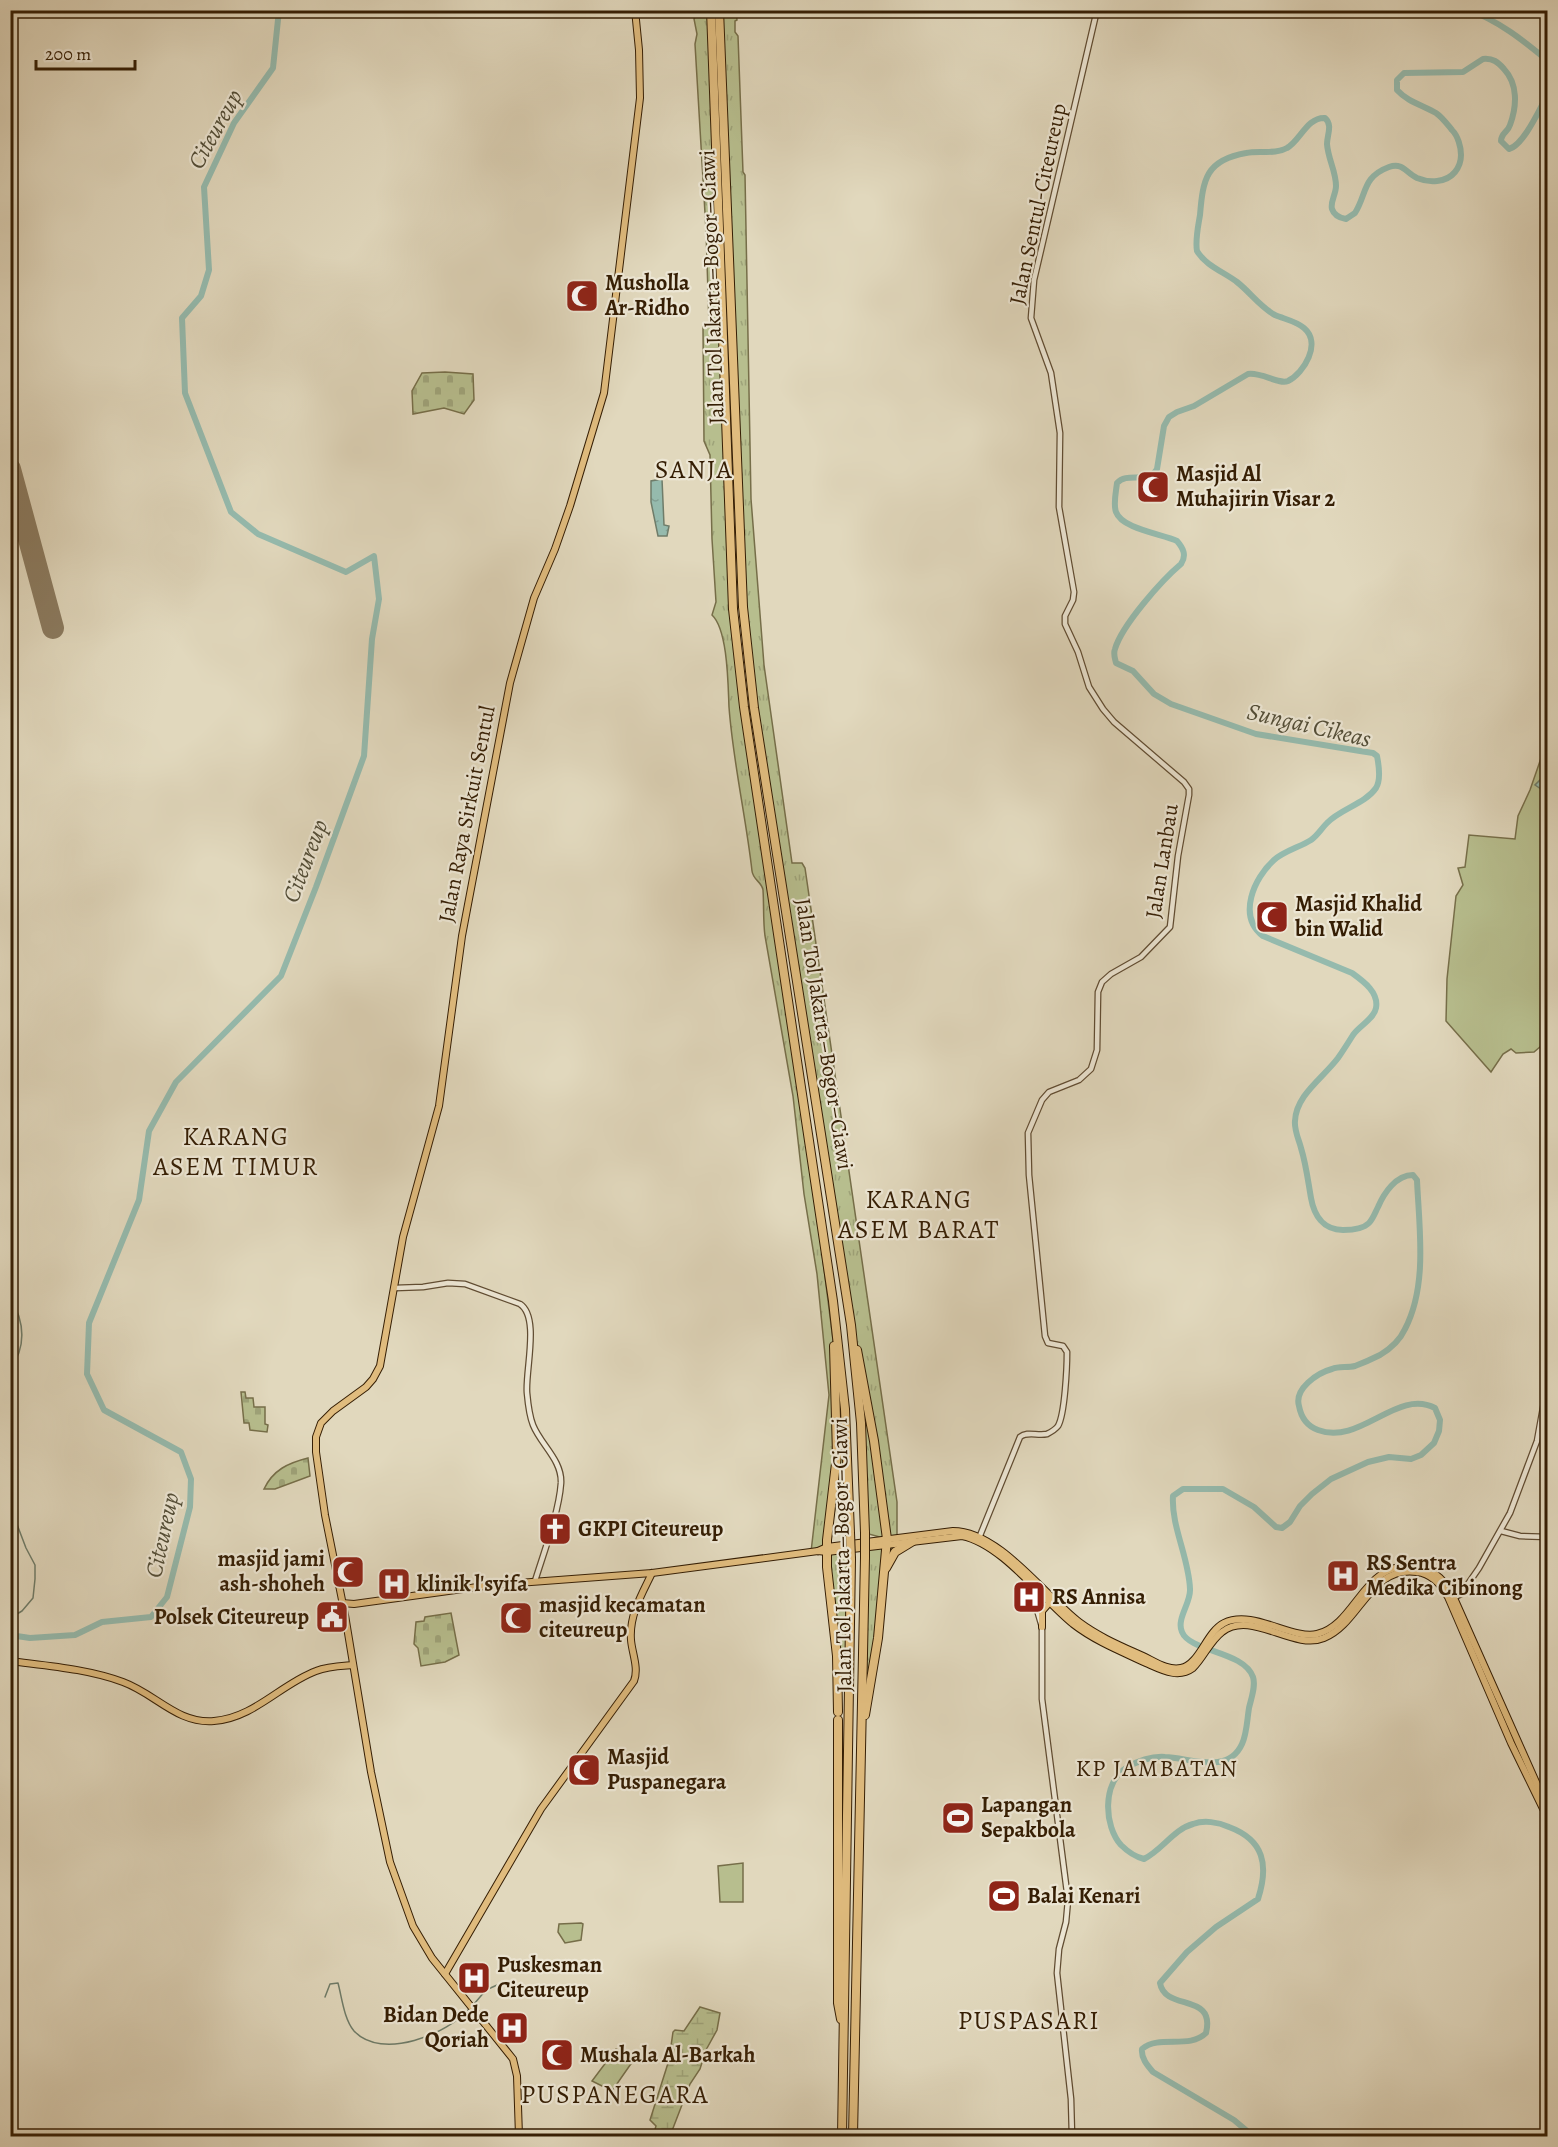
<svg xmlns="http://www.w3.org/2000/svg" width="1558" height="2147" viewBox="0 0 1558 2147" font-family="Alegreya,serif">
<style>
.grass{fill:url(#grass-tufts);stroke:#766e49;stroke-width:1.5}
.wetland{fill:url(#wetland-marsh);stroke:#766e49;stroke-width:1.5}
.cemetery{fill:url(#cemetery-stones);stroke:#766e49;stroke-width:1.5}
.park{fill:#b7be8e;stroke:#766e49;stroke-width:1.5}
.water{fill:url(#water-ripples);stroke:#6f7c69;stroke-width:1.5}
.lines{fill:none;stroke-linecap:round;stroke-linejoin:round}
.stream{stroke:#6f7c69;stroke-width:1.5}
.river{stroke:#95baad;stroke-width:6}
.runway{stroke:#8b7b60;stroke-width:22}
.minor-casing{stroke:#604c32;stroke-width:7}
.major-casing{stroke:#351e04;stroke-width:8}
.highway-casing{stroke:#351e04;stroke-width:10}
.minor{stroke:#ece6d4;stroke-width:4.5}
.major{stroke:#e0bc7e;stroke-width:6}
.highway{stroke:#e0bc7e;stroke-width:8}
.highway-bridge-casing{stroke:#351e04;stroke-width:10;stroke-linecap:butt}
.highway-bridge{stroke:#e0bc7e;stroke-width:8}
.labels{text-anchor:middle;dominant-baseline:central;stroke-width:4.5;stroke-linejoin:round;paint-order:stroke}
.street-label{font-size:22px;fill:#351e04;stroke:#ece6d4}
.poi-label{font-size:22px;font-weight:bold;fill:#351e04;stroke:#ece6d4;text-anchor:start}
.water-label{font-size:24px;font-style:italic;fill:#524d37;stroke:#ece6d4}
.neighbourhood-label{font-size:24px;letter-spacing:1.5px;fill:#351e04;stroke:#ece6d4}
.quarter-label{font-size:26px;letter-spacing:1.5px;fill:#351e04;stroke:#ece6d4}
</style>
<defs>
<pattern id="grass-tufts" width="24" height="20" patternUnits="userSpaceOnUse" patternTransform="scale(1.5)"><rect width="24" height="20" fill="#b7be8e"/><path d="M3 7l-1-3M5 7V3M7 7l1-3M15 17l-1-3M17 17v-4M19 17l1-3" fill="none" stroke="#9ea379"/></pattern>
<pattern id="wetland-marsh" width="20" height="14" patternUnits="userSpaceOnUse" patternTransform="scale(1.5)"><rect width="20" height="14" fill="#b7be8e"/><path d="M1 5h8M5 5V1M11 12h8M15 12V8" fill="none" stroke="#9ea379"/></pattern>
<pattern id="cemetery-stones" width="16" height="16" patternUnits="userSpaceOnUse" patternTransform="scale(1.5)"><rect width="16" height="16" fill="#b7be8e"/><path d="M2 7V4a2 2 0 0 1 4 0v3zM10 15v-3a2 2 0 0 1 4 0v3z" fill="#9ea379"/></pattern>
<pattern id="water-ripples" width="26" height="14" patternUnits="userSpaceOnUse" patternTransform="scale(1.5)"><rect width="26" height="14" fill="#95baad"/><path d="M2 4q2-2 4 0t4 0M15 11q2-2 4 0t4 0" fill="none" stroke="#819f93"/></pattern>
</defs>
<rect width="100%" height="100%" fill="#e1d8bd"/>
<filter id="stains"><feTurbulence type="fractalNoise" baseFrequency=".00333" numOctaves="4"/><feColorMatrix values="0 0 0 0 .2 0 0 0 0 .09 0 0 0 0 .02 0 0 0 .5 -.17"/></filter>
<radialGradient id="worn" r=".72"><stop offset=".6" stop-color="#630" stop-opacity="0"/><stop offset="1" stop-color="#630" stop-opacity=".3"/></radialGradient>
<g class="grass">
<path d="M697 11H710L733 609 793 1024 834 1348 847 1441 828 1547 811 1552 829 1395 817 1274 804 1194 793 1096 765 936C763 921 764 906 763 890 762 882 753 880 752 871 746 817 733 762 729 707 728 685 728 630 712 615L716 602 712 539 710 455 704 441 703 327 709 324 706 230 695 44 697 34 694 19 697 14Z"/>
<polygon points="719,11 736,11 737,20 735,21 735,32 738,36 743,172 745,175 751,499 764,665 792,863 802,863 805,868 897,1502 897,1538 887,1539 865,1533 851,1325 808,1054 743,607"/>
<polygon points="913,1541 898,1549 884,1572 861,1735 865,1547"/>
<polygon points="850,1550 848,1686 839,1687 827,1552"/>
</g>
<polygon class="wetland" points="700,2007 720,2013 717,2030 706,2050 700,2069 690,2084 670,2136 653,2136 656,2126 650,2120 669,2060 673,2032 675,2030 684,2031"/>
<g class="cemetery">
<polygon points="445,372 473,374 474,400 464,414 444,408 413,414 412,391 422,373"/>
<polygon points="241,1392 245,1392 246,1398 253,1398 254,1407 265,1407 265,1424 268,1425 267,1432 250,1430 249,1423 244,1423"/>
<path d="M308 1458 310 1476 275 1489H264C273 1470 288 1463 308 1458Z"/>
<polygon points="451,1613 459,1655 445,1662 421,1666 418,1648 414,1644 416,1622 424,1621 425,1617"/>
</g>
<g class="park">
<polygon points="1547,741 1547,1041 1534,1052 1516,1053 1511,1049 1503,1054 1491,1072 1446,1021 1447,979 1456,896 1463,885 1458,868 1465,867 1469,835 1515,839 1518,816 1530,790"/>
<polygon points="961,1809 965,1825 955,1827 952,1811"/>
<polygon points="743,1863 743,1902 720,1902 718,1866"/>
<polygon points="581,1923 583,1924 581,1940 565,1943 558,1932 559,1924"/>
<polygon points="616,2049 635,2058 612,2091 592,2081"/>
</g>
<g class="water">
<polygon points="662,479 664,525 669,526 667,536 658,536 651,502 651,481"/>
<polygon points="1547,773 1547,793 1535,785"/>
</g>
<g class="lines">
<g class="stream">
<path d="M10 1297C25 1322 27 1346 10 1370"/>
<polyline points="10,1506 26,1548 35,1565 35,1579 33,1598 22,1611 10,1618"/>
<path d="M325 1997 330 1984 338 1983C342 1998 344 2019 354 2031 382 2061 448 2034 470 2008"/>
<polyline points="474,2004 486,1990 506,1981"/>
</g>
<g class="river">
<path d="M1468 10C1498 20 1524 41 1548 61"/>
<polyline points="10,1635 30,1638 75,1635 102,1622 151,1617 167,1597 190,1507 191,1479 181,1452 104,1410 87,1374 89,1323 139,1200 149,1131 176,1082 281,976 316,887 364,756 372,639 379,599 374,556 346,572 258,534 231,512 185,393 182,318 201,296 209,270 204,187 234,123 273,68 279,10"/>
<path d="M1253 2136 1234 2120 1153 2072C1147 2065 1141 2058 1142 2049 1160 2034 1189 2050 1206 2033 1216 1992 1165 2012 1160 1983L1187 1952 1216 1927 1258 1899C1269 1865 1264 1840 1229 1827 1218 1822 1204 1820 1193 1824 1174 1829 1162 1850 1144 1859 1136 1857 1127 1851 1121 1845 1104 1826 1102 1783 1126 1768 1137 1761 1152 1756 1165 1757 1191 1758 1228 1775 1242 1744 1247 1733 1247 1720 1249 1708 1251 1699 1256 1686 1253 1677 1244 1651 1190 1652 1182 1632 1176 1619 1191 1603 1190 1589 1189 1558 1171 1526 1173 1496L1183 1489H1223L1254 1507 1276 1527 1282 1528 1290 1522 1300 1506 1312 1494 1331 1479 1368 1462 1389 1457 1411 1459 1421 1455 1434 1443 1439 1431 1440 1420 1435 1408C1397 1388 1360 1446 1318 1430 1307 1426 1301 1417 1299 1406 1294 1389 1317 1373 1332 1369 1339 1366 1347 1368 1355 1366 1363 1363 1372 1359 1380 1355 1390 1349 1400 1340 1405 1329 1428 1285 1419 1227 1417 1180L1413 1175C1396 1175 1384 1193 1378 1207 1375 1213 1373 1219 1369 1223 1363 1229 1351 1230 1343 1230 1323 1230 1314 1215 1311 1198 1308 1181 1306 1164 1301 1148 1299 1140 1294 1130 1295 1121 1296 1095 1323 1078 1338 1058 1343 1051 1348 1043 1353 1035 1359 1026 1374 1019 1376 1008 1379 992 1363 981 1352 973L1263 936C1237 916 1254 878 1274 860 1284 851 1300 847 1311 840 1318 835 1321 829 1327 823 1340 809 1365 804 1376 788 1381 780 1379 766 1377 756L1373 753 1360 751 1256 734 1171 704 1154 694 1133 671 1116 663C1115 658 1113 654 1115 649 1122 625 1162 580 1181 564 1187 555 1183 548 1177 541 1162 534 1122 529 1116 512 1113 504 1116 492 1117 483 1128 471 1147 485 1157 469L1164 426 1169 417 1177 412 1194 406 1248 374C1262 372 1279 385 1288 381 1304 373 1322 343 1304 328 1296 321 1284 319 1275 315 1260 307 1250 292 1237 282 1224 272 1206 266 1197 251 1195 240 1198 227 1200 215 1203 179 1206 160 1246 153 1259 150 1275 155 1287 148 1300 141 1307 117 1325 118 1333 125 1327 135 1327 144 1328 159 1336 171 1336 186 1336 194 1330 202 1332 209 1334 215 1340 218 1346 219L1355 213C1367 194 1362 177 1389 167 1403 162 1406 173 1417 178 1429 183 1446 183 1455 172 1459 167 1461 161 1461 155 1461 147 1458 136 1452 130 1447 124 1442 117 1436 113 1422 105 1408 102 1397 90V80L1404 73 1463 72 1483 59C1493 58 1498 62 1504 69 1518 84 1517 106 1510 125 1508 132 1501 133 1501 141L1509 149C1524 145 1540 108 1548 94"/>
</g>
<polyline class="runway" points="10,469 53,628"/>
<g class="minor-casing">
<g id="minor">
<path d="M395 1288 423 1287 448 1283 465 1284 520 1304C540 1317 525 1371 527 1393 528 1404 529 1415 533 1425 541 1445 562 1460 561 1483 559 1512 544 1552 535 1581"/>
<polyline points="1501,1531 1520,1536 1548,1537"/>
<path d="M979 1538 1020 1437C1027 1431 1037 1436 1047 1434 1051 1432 1055 1430 1058 1426 1065 1414 1067 1366 1067 1352L1063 1346 1048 1343 1045 1336 1029 1175 1028 1133 1042 1100 1049 1092 1079 1080 1091 1069 1097 1050 1098 992 1102 982 1111 974 1141 957 1170 927 1178 856 1189 795V789L1184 782 1114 722 1103 709 1089 687 1078 652 1065 624V616L1073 600 1074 592 1059 507 1060 433 1051 373 1031 318 1034 280 1097 10"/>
<polyline points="1026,1581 1025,1582 1035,1603 1042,1627 1042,1699 1068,1900 1066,1922 1059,1949 1057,1973 1071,2099 1072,2136"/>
<polyline points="1451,1599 1461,1594 1479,1568 1510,1513 1537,1441 1548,1380"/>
</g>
</g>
<g class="major-casing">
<g id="major">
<path d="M818 1551 827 1547 953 1531C999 1531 1044 1595 1079 1622 1099 1637 1121 1646 1143 1656 1154 1661 1168 1671 1181 1668 1200 1664 1206 1632 1224 1623 1253 1609 1292 1640 1317 1634 1358 1624 1363 1558 1418 1567 1436 1570 1446 1582 1454 1598L1548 1809"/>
<path d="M342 1603 354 1604 492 1585 652 1573 818 1551 827 1552 962 1536C1002 1544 1041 1598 1073 1624 1095 1641 1120 1651 1146 1663 1162 1670 1178 1679 1193 1668 1204 1657 1210 1641 1222 1632 1251 1609 1293 1651 1324 1638 1360 1624 1370 1565 1417 1572 1432 1574 1441 1584 1448 1597L1511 1743 1548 1819"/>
<polyline points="1042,1627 1042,1611 1049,1603"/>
<path d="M10 1661C48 1666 88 1669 123 1682 156 1694 177 1724 214 1721 254 1718 281 1684 316 1671 328 1666 340 1666 353 1665"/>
<path d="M445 1974 541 1809 634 1681C639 1668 632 1653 631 1640 629 1615 642 1594 652 1573"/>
<polyline points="519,2136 517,2076 513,2059 432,1958 413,1926 390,1862 371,1772 345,1615 325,1515 316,1452 316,1437 321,1423 333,1411 366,1387 373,1379 380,1366 403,1237 439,1106 462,936 510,683 534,598 555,549 570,506 604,393 640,98 639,50 635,10"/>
</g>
</g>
<g class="highway-casing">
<g id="highway">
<polyline points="711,10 733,609 744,707 833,1301 845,1409 850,1533"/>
<polyline points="719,10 743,607 754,708 851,1325 861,1423 865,1533"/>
<polyline points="834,1346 837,1455 827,1540 827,1567 837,1656 838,1712"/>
<polyline points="857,1350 874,1441 887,1539 878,1638 865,1715"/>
<polyline points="886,1568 895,1552 913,1541"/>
<polyline points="838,1720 838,2003 841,2019"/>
<polyline points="842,2136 851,1559"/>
<polyline points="853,2136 865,1557"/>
</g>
</g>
<use href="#minor" class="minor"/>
<use href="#major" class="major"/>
<use href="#highway" class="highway"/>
<g class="highway-bridge-casing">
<g id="highway-bridge">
<polyline points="850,1533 851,1559"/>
<polyline points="865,1557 865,1533"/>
</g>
</g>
<use href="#highway-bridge" class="highway-bridge"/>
</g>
<defs>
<g id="mosque-square" transform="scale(1.725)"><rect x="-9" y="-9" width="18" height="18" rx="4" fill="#8f2418" stroke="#ece6d4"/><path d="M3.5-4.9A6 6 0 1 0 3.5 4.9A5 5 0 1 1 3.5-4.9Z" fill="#fff"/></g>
<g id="church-square" transform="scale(1.725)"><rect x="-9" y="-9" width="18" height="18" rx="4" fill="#8f2418" stroke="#ece6d4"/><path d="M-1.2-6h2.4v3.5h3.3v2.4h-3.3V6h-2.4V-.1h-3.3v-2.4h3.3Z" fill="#fff"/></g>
<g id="hospital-square" transform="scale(1.725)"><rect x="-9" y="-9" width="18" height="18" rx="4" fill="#8f2418" stroke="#ece6d4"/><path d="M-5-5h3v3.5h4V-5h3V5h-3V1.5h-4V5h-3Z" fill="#fff"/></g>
<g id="civic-square" transform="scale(1.725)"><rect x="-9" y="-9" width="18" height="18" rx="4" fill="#8f2418" stroke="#ece6d4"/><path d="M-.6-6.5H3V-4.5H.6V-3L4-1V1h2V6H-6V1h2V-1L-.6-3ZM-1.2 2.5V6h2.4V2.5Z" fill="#fff"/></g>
<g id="stadium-square" transform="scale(1.725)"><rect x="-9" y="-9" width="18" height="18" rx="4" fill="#8f2418" stroke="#ece6d4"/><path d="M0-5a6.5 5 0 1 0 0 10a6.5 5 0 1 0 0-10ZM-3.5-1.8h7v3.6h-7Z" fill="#fff"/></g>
</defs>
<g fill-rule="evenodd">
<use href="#mosque-square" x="582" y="296"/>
<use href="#mosque-square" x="1153" y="487"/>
<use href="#mosque-square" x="1272" y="917"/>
<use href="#church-square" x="555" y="1529"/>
<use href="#mosque-square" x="348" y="1572"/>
<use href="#hospital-square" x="1343" y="1576"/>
<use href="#hospital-square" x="394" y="1584"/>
<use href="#hospital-square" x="1029" y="1597"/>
<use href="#civic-square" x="332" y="1617"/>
<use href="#mosque-square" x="516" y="1618"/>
<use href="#mosque-square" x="584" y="1770"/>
<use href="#stadium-square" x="958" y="1818"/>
<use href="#stadium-square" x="1004" y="1896"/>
<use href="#hospital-square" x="474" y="1978"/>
<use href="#hospital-square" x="512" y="2028"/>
<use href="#mosque-square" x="557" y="2055"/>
</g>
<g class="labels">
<g class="street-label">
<text transform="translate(1038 204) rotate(-78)">Jalan Sentul-Citeureup</text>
<text transform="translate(712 287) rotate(-92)">Jalan Tol Jakarta–Bogor–Ciawi</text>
<text transform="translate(467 814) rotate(-79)">Jalan Raya Sirkuit Sentul</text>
<text transform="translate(1162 861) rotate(-81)">Jalan Lanbau</text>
<text transform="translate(824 1034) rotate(81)">Jalan Tol Jakarta–Bogor–Ciawi</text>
<text transform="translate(842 1555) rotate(-91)">Jalan Tol Jakarta–Bogor–Ciawi</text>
</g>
<g class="poi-label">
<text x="605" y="283">Musholla<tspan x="605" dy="25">Ar-Ridho</tspan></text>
<text x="1176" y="474">Masjid Al<tspan x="1176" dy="25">Muhajirin Visar 2</tspan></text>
<text x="1295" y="904">Masjid Khalid<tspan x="1295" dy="25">bin Walid</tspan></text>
<text x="578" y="1529">GKPI Citeureup</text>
<text x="325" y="1559" text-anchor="end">masjid jami<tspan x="325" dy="25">ash-shoheh</tspan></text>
<text x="1366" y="1563">RS Sentra<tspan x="1366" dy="25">Medika Cibinong</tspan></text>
<text x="417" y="1584">klinik l'syifa</text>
<text x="1052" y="1597">RS Annisa</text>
<text x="539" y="1605">masjid kecamatan<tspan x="539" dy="25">citeureup</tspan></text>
<text x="309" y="1617" text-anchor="end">Polsek Citeureup</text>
<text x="607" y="1757">Masjid<tspan x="607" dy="25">Puspanegara</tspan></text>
<text x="981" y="1805">Lapangan<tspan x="981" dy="25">Sepakbola</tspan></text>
<text x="1027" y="1896">Balai Kenari</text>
<text x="497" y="1965">Puskesman<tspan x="497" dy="25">Citeureup</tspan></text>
<text x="489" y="2015" text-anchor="end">Bidan Dede<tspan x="489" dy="25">Qoriah</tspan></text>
<text x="580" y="2055">Mushala Al-Barkah</text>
</g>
<g class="water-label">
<text transform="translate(215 129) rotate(-61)">Citeureup</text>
<text transform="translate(1309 725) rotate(13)">Sungai Cikeas</text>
<text transform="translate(305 861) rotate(-69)">Citeureup</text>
<text transform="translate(162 1535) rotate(-78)">Citeureup</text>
</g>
<g class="neighbourhood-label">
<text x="1157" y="1768">KP JAMBATAN</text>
</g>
<g class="quarter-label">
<text x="694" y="469">SANJA</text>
<text x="236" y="1136">KARANG<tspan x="236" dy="30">ASEM TIMUR</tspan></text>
<text x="919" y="1199">KARANG<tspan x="919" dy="30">ASEM BARAT</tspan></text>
<text x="1029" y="2020">PUSPASARI</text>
<text x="615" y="2094">PUSPANEGARA</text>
</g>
</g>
<rect width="1558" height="2147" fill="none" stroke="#e1d8bd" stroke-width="36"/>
<rect x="12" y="12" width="1534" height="2123" fill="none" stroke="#351e04" stroke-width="3"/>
<rect x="18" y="18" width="1522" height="2111" fill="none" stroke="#351e04" stroke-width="1.5"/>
<path d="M36 60v9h99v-9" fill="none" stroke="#351e04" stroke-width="3"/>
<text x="45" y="60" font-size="18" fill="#351e04" stroke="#ece6d4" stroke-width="4.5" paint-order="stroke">200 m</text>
<rect width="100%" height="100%" filter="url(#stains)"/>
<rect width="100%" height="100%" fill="url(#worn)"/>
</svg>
